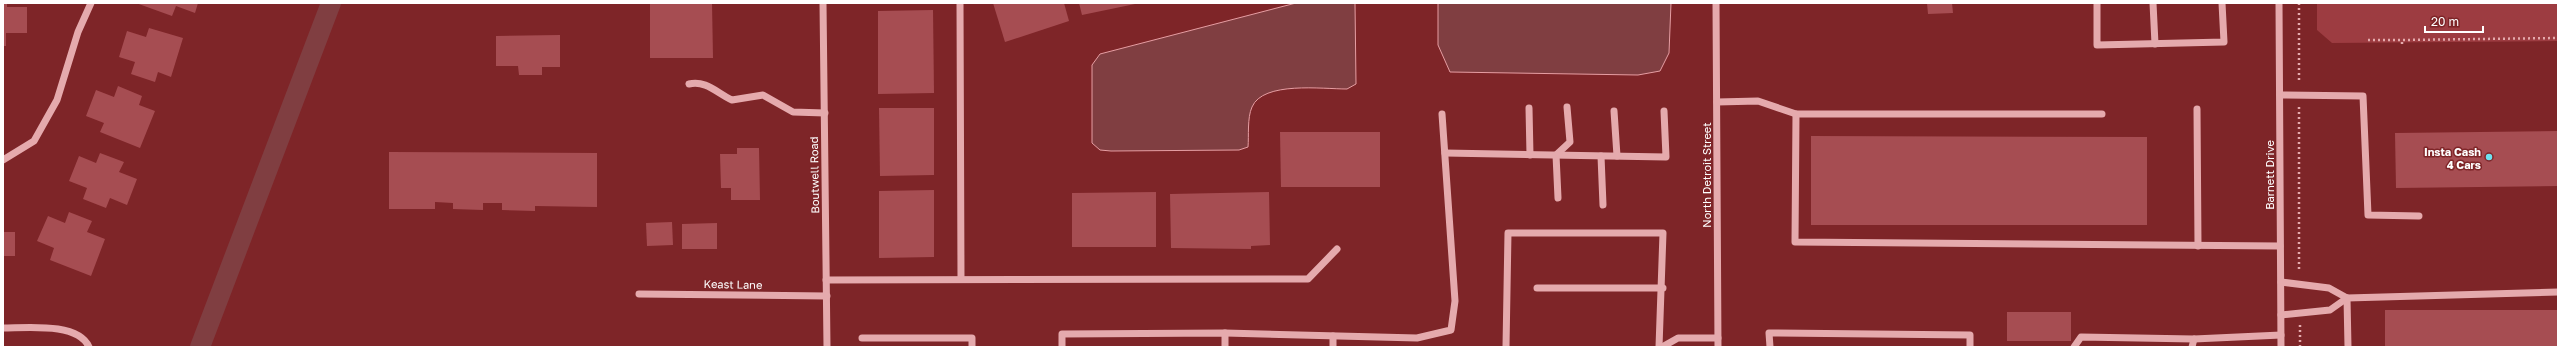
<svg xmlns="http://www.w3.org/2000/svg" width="2561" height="350" viewBox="0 0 2561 350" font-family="'Golos Text',sans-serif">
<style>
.green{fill:#9d3c41}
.water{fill:#803e41;stroke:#e69ea3}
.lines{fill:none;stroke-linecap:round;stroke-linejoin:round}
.canal{stroke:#803e41;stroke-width:20}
.building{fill:#a64d52}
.path{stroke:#e5aaad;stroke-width:2.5;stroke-dasharray:2 3;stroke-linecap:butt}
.minor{stroke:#e5aaad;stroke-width:7}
.poi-dot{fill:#6ee2ef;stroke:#7e2528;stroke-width:1.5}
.labels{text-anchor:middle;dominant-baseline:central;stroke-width:3;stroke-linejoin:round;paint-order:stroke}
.poi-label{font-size:11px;font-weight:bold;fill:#fff;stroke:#7e2528;text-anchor:end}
.street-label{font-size:11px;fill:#fff;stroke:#7e2528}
</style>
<rect width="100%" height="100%" fill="#7e2528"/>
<polygon class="green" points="2317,3 2558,3 2558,41 2332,43 2317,30"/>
<g class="water">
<path d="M1296 3H1355L1356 84 1347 89C1322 89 1263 81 1252 107 1247 118 1249 136 1248 147L1239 150 1111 151 1100 150 1092 143V65L1100 54Z"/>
<polygon points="1438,3 1671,3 1669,53 1660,71 1638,75 1450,72 1438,45"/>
</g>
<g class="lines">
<polyline class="canal" points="200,347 331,3"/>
</g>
<g class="building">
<polygon points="3,3 7,3 7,7 27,7 27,33 6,33 6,46 3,46"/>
<polygon points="136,3 198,3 195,13 176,6 172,16"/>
<polygon points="650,3 712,3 713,58 650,58"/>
<polygon points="993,3 1064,3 1069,21 1005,42"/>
<polygon points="1079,3 1135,3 1135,4 1082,15"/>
<polygon points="1927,3 1952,3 1953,13 1928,14"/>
<polygon points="933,10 934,93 878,94 878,11"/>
<polygon points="149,28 183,38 171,77 158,72 155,82 131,74 135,62 119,57 127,31 146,37"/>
<polygon points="560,35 560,67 542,67 542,75 519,75 518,66 496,66 496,36"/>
<polygon points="118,86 142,96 139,105 155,111 140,148 100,132 104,123 86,116 96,90 114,97"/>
<polygon points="879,108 934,108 934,175 880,176"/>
<polygon points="2558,131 2558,186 2396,188 2395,133"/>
<polygon points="1280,132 1380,132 1380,187 1281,187"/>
<polygon points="1811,136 2147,137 2147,225 1811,225"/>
<polygon points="737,148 759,148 760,200 731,200 731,188 721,188 720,154 737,154"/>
<polygon points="389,152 597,153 597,207 535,206 535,211 502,210 502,203 483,203 483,210 453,209 453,203 435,202 435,209 389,209"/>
<polygon points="100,153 124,162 119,172 137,179 127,205 110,198 106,208 83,199 87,188 69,181 79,156 96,163"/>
<polygon points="934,190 934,257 879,258 879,191"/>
<polygon points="1156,192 1156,247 1072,247 1072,193"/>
<polygon points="1269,192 1270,245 1251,246 1251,249 1171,248 1170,194"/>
<polygon points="69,212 92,221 87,232 105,239 91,276 50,260 54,248 37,241 48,216 65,223"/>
<polygon points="672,222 673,245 647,246 646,223"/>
<polygon points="717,223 717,249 682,249 682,224"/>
<rect x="3" y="232" width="12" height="24"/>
<rect x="2385" y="310" width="173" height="37"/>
<rect x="2007" y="312" width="64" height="29"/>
</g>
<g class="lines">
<g class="path">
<polyline points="2299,3 2299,82"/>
<polyline points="2368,40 2402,40"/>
<polyline points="2402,44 2402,40 2558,38"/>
<polyline points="2299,107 2299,272"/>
<polyline points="2300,325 2300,347"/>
</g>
<g class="minor">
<polyline points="823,3 827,347"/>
<polyline points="960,3 961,278"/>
<polyline points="1716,3 1718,347"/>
<polyline points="2097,3 2097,45 2224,42 2222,3"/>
<polyline points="2153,3 2155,44"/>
<polyline points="2279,3 2281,347"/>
<path d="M689 84C706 80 717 93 732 100L763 95 793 112 825 113"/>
<polyline points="2280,95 2363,96 2368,215 2419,216"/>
<polyline points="1717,102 1758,101 1796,114"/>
<polyline points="1529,108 1530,155"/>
<polyline points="2197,109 2198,246"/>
<polyline points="1614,111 1617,156"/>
<polyline points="2102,114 1796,114 1795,242 2280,246"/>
<polyline points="1445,153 1666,157 1664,111"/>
<polyline points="1601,156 1603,205"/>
<polyline points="3,160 34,141 57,100 78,32 91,3"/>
<polyline points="1558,198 1556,155 1570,142 1567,107"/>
<polyline points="826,280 1308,279 1337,249"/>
<polyline points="2281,282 2329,288 2347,298"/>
<polyline points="1537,288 1663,288"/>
<polyline points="639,294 827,296"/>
<polyline points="2347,298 2348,347"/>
<polyline points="2281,315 2330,310 2347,298 2558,292"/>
<path d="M3 328C26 328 78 322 89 347"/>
<polyline points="1225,333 1417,338 1451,330 1455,301 1442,114"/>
<polyline points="862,338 972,338 972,347"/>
<polyline points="1062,347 1062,334 1225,333 1225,347"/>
<polyline points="1333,347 1333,336"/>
<polyline points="1506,347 1508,233 1663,233 1659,347"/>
<polyline points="1662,347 1678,338 1718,338"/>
<polyline points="1770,347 1769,333 1970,335 1970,347"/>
<polyline points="2074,347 2081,337 2194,339 2281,335"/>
<polyline points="2192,347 2194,339"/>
</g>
</g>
<circle class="poi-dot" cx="2489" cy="157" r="4"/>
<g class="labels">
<g class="poi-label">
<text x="2481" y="151">Insta Cash<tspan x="2481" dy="13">4 Cars</tspan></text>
</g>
<g class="street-label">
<text transform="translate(814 175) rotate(-91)">Boutwell Road</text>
<text transform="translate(1706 175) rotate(-90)">North Detroit Street</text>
<text transform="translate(2269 175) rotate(-90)">Barnett Drive</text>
<text transform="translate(733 284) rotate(1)">Keast Lane</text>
</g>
</g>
<rect width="2561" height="350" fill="none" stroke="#ffffff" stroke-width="8"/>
<path d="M2425 26v6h58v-6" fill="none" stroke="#ffffff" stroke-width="2"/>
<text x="2431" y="26" font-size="12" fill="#ffffff" stroke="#7e2528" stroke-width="3" paint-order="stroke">20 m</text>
</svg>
